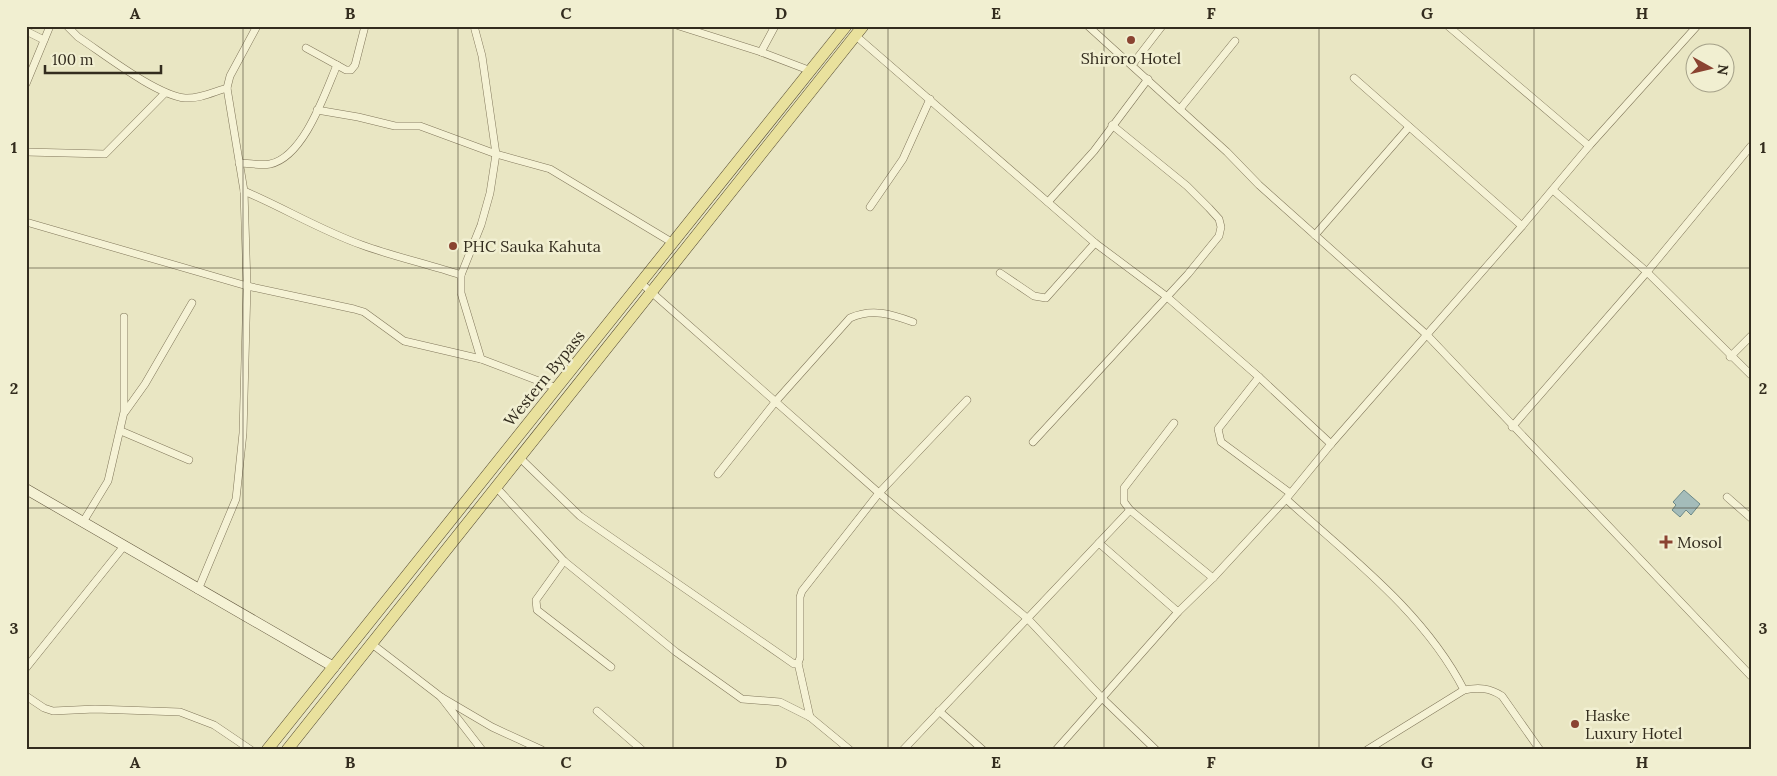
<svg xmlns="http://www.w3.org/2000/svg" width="1777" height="776" viewBox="0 0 1777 776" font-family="Lora,serif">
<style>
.water{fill:#a4bcba;stroke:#6c8988}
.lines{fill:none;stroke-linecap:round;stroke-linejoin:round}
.street-casing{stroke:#81775b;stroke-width:8}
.secondary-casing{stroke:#63583f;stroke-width:11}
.primary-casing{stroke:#4f452f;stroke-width:12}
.street{stroke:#f5f2d5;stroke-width:7}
.secondary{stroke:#f5f2d5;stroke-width:10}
.primary{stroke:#e9e19d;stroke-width:11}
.grid{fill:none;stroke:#332c1e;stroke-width:1;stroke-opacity:0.55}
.poi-dot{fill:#8a4331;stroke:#f1efd1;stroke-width:2}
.labels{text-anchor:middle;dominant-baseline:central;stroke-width:5;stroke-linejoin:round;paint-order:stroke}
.poi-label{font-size:16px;fill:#332c1e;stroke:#f1efd1;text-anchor:start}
.street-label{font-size:16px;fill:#332c1e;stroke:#f1efd1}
.neatline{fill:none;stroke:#332c1e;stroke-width:2}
.grid-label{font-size:16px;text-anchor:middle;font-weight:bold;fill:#332c1e}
</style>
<rect width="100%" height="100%" fill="#e9e6c3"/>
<polygon class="water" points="1684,490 1700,504 1691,515 1686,510 1680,517 1672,510 1676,505 1673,502"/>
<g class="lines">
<g class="street-casing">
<g id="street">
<path d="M67 26 78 37C104 54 156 95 185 98 200 99 213 92 227 88"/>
<polyline points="474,26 482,56 496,154 490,193 481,225 461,275 461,293 481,359 557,388"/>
<polyline points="679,26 761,52 811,71"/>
<polyline points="1088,26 1227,152 1259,185 1427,335 1751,676"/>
<polyline points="1448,26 1589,146"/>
<polyline points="26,31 44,40"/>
<polyline points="856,36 1095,243 1166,296 1259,377 1331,444"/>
<polyline points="306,48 346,70 351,70 355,65 365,26"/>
<polyline points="761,52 775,26"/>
<polyline points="1132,65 1162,26"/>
<polyline points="1354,78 1522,226"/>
<polyline points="26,84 50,26"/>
<polyline points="1180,109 1235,41"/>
<polyline points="317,110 358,117 395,126 420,126 496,154 550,169 673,243"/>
<polyline points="26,152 105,154 165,93"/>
<path d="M239 163C249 163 261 166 270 164 304 157 325 93 337 65"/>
<polyline points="1553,190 1647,272 1751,375"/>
<path d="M244 191C284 208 322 231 362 245 395 257 428 264 461 275"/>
<polyline points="1048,202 1094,151 1148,79"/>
<polyline points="870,207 903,159 930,99"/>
<polyline points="26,222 247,286 354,309 364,312 404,341 481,359"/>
<polyline points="1315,235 1409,127"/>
<polyline points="1000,273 1034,296 1046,298 1095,243"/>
<polyline points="641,283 879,493 1028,619 1102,698 1156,750"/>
<polyline points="1730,357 1751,336"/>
<polyline points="1259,377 1218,429 1221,442 1290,493"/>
<polyline points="125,412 145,384 192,303"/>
<polyline points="1512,427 1647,272 1751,146"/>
<polyline points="121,431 189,460"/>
<polyline points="1033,442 1188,274 1219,236 1221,227 1219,219 1209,208 1187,186 1112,125"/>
<polyline points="519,457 580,516 794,664 798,663 800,658 800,597 802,591 879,493 967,400"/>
<path d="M718 474 776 401 850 318C872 308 891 314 913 322"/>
<polyline points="496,487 564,561 676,652 742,699 780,702 810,717 850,750"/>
<polyline points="1727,497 1751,518"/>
<path d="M1286 499C1350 557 1424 612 1464 690"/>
<polyline points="1130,510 1213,578"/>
<polyline points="83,522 108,481 124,412 124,317"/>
<polyline points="1099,543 1178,612"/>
<polyline points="564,561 536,600 537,610 611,667"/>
<polyline points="198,590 236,499 243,433 247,286 244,191 227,88 230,76 257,26"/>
<polyline points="372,644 441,697"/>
<polyline points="798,663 810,717"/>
<polyline points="26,668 124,546"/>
<polyline points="26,696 44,708 53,711 95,709 180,712 214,725 251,750"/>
<polyline points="597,711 642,750"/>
<polyline points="939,711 983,750"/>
<polyline points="482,750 441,697 492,727 542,750"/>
<polyline points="903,750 1130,510 1124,502 1124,488 1174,423"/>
<polyline points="1056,750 1178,612 1213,578 1286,499 1331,444 1522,226 1589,146 1697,26"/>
<path d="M1367 750 1464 690C1479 687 1490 688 1502 696L1540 750"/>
</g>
</g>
<g class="secondary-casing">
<polyline id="secondary" points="26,489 334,667"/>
</g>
<g class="primary-casing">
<g id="primary">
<polyline points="267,750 846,26"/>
<polyline points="287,750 863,26"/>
</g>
</g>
<use href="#street" class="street"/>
<use href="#secondary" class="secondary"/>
<use href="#primary" class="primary"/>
</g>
<path class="grid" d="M243 26V750M458 26V750M673 26V750M888 26V750M1104 26V750M1319 26V750M1534 26V750M26 268H1751M26 508H1751"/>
<g class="poi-dot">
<circle cx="1131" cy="40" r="5"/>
<circle cx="453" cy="246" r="5"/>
<path d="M1663.5 534.5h5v5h5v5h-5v5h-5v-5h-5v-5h5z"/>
<circle cx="1575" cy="724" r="5"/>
</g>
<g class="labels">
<g class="poi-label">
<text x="1131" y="58" text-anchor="middle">Shiroro Hotel</text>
<text x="463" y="246">PHC Sauka Kahuta</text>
<text x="1677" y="542">Mosol</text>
<text x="1585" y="715">Haske<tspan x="1585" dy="18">Luxury Hotel</tspan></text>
</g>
<g class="street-label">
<text transform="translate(544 378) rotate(-51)">Western Bypass</text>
</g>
</g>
<rect width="1777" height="776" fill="none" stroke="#f1efd1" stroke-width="55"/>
<g transform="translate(1710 68) rotate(98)"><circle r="24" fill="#f1efd1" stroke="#a5a189"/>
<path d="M0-4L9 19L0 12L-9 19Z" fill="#8a4331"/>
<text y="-8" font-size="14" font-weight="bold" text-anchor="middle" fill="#332c1e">N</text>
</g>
<path d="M45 65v8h116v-8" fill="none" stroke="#332c1e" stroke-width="2.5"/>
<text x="52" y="65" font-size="15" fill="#332c1e" stroke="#f1efd1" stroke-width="4" paint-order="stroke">100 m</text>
<rect x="28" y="28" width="1722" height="720" class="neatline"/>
<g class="grid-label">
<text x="135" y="19">A</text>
<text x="350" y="19">B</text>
<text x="566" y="19">C</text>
<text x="781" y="19">D</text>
<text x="996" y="19">E</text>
<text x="1211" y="19">F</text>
<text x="1427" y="19">G</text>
<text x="1642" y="19">H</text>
<text x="14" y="153">1</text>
<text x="1763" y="153">1</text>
<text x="14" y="394">2</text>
<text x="1763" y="394">2</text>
<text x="14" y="634">3</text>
<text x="1763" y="634">3</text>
<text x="135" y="768">A</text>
<text x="350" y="768">B</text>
<text x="566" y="768">C</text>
<text x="781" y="768">D</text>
<text x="996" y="768">E</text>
<text x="1211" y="768">F</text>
<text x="1427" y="768">G</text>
<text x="1642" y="768">H</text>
</g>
</svg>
